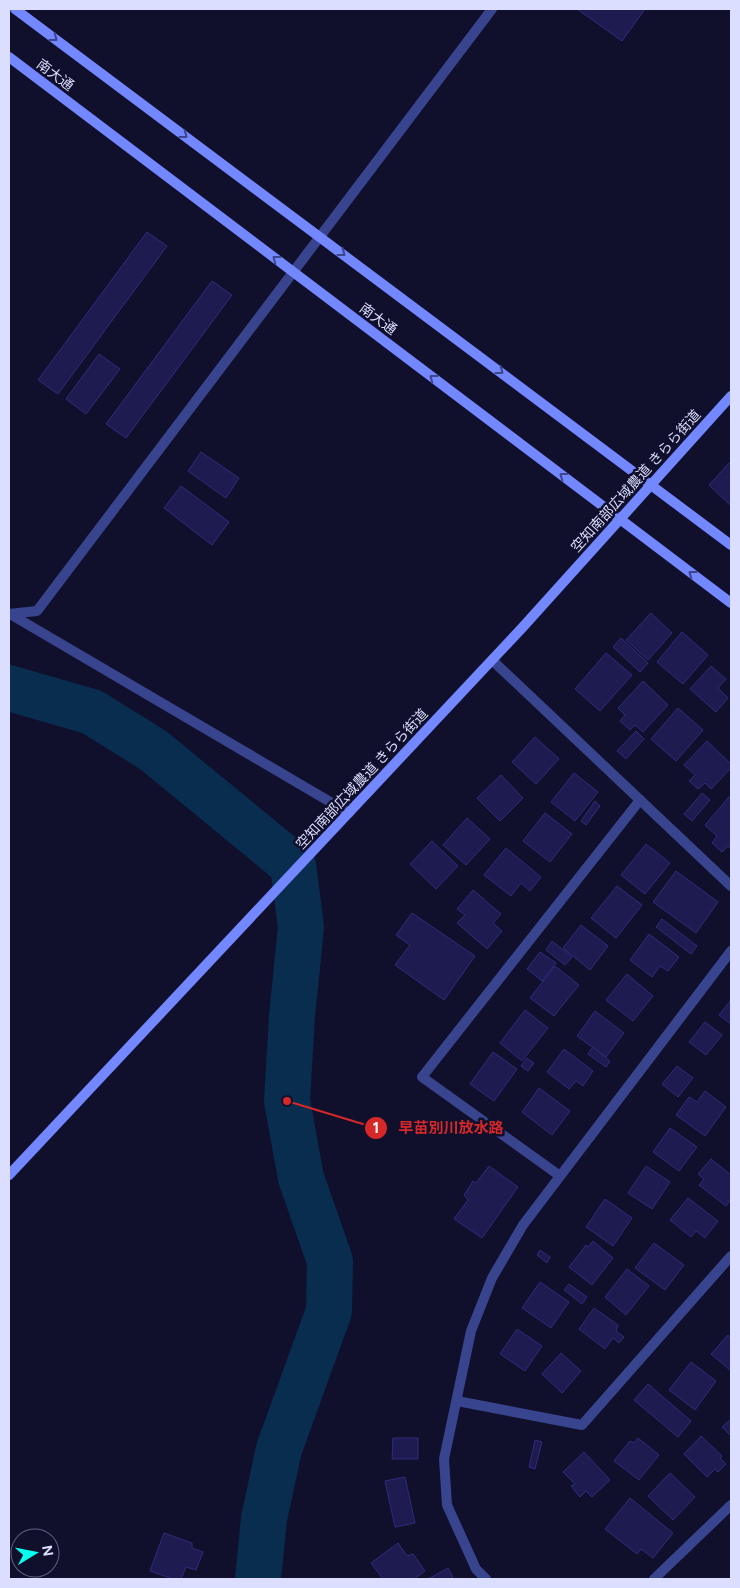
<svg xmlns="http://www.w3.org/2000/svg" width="740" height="1588" viewBox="0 0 740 1588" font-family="Figtree,'Noto Sans JP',sans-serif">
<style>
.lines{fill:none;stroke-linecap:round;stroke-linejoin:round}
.river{stroke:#082d4e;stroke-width:46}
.building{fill:#1d1b4f;stroke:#2e2c7c}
.street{stroke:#39448e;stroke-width:10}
.secondary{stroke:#7387ff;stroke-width:10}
.oneway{stroke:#3d468c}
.labels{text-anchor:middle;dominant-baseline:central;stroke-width:5;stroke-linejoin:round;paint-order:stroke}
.street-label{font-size:14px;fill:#dcdeff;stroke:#10102d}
.leader{fill:none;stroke:#d62828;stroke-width:2}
.callout-dot{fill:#d62828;stroke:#10102d;stroke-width:2}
.mark-label{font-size:15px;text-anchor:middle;font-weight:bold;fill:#fff}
.callout-label{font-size:15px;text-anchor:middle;font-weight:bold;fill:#d62828;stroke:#10102d;stroke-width:5;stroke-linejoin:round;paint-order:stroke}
</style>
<rect width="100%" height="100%" fill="#10102d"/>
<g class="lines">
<polyline class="river" points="9,688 92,712 153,750 293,865 301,927 292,1016 287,1101 301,1178 330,1261 329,1311 279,1449 264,1519 258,1579"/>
</g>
<g class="building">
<polygon points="577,9 645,9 622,41"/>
<polygon points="147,232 167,246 58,394 38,380"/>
<polygon points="212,281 232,295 126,438 106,424"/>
<polygon points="99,354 120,369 86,414 66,399"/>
<polygon points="201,452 239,478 226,498 188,471"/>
<polygon points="731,461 731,506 709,485"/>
<polygon points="181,486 229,522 212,545 164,508"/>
<polygon points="651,613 672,633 648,660 626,640"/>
<polygon points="682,632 708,655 683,684 657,662"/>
<polygon points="621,638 648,663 640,672 613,647"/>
<polygon points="606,653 632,675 600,711 575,689"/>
<polygon points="711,666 726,679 718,688 728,698 716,712 690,689"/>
<polygon points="643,681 668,705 643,732 635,725 630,730 620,721 625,715 618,708"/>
<polygon points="678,708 703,730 676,761 651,739"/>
<polygon points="636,731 644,739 626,759 617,751"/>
<polygon points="535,737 559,759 536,784 512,762"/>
<polygon points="707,741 731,764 731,768 711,789 705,783 698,789 689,781 695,775 684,765"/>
<polygon points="574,773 598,792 575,821 551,802"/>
<polygon points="501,775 523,798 500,821 477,798"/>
<polygon points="702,793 710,800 692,821 684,814"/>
<polygon points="729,797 731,799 731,849 728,846 722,852 712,843 717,836 705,825"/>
<polygon points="595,801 600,806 586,825 581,821"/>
<polygon points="545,813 572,834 550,862 523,841"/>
<polygon points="467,818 490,839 466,865 443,845"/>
<polygon points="432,841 458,866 436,889 410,864"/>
<polygon points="646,844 670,863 645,894 621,875"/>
<polygon points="506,848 541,877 530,891 521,883 511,896 484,875"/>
<polygon points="676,871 718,902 696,933 653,902"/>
<polygon points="617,886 642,905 616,938 591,918"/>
<polygon points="473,890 501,914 493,923 502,931 487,949 457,923 465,915 457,909"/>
<polygon points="412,913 475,956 444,1000 395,965 410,945 396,935"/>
<polygon points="662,919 697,946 691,954 656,927"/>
<polygon points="581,925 608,946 590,970 563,948"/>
<polygon points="649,934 679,957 668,971 660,966 652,977 630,960"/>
<polygon points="552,941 572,957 565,965 546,950"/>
<polygon points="540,952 556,963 542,981 527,969"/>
<polygon points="555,966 579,985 554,1016 530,998"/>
<polygon points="627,974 653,996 633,1021 606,1000"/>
<polygon points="731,1000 731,1024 719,1015"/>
<polygon points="525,1010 548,1028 522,1061 500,1043"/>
<polygon points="595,1011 624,1033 606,1057 577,1036"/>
<polygon points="705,1022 722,1035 706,1055 689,1042"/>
<polygon points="593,1047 610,1061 606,1067 588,1054"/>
<polygon points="564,1049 593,1071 583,1086 576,1081 569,1089 547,1072"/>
<polygon points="493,1052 517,1069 494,1101 470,1084"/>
<polygon points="527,1058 534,1063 528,1071 521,1066"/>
<polygon points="677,1066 693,1078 678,1097 662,1084"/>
<polygon points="539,1088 570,1111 552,1135 522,1112"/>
<polygon points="705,1091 726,1107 705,1136 676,1115 689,1097 697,1102"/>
<polygon points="670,1128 697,1147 679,1171 653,1152"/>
<polygon points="711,1159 731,1175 731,1199 726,1206 699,1185 704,1179 698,1174"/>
<polygon points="489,1166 518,1187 482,1238 454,1219 468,1200 464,1195 473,1181 476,1183"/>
<polygon points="646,1166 670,1182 652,1209 628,1193"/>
<polygon points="688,1198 718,1221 705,1238 696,1231 691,1237 670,1220"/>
<polygon points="605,1199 632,1218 613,1246 586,1227"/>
<polygon points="593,1241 613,1258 592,1285 569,1267 586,1245 588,1247"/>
<polygon points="654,1243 684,1265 665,1290 635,1268"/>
<polygon points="540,1250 550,1257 547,1263 537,1255"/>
<polygon points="627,1269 649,1286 626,1315 605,1297"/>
<polygon points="540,1282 569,1302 551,1328 522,1308"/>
<polygon points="569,1284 587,1297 582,1304 564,1290"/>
<polygon points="594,1308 618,1325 616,1331 624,1337 619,1343 613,1338 605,1349 579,1329"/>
<polygon points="517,1329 542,1346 525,1371 500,1354"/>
<polygon points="728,1335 731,1338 731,1371 711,1354"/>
<polygon points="561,1353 581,1371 562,1393 542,1374"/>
<polygon points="691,1362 716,1381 695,1410 669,1390"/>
<polygon points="648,1384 691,1421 678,1437 634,1400"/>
<polygon points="731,1419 731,1436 722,1427"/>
<polygon points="701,1436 722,1456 720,1458 726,1464 718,1472 715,1469 707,1477 684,1454"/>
<polygon points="393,1438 418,1438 418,1459 392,1459"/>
<polygon points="638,1438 659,1455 639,1480 614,1461 630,1441 634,1443"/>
<polygon points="535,1440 542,1442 535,1469 529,1467"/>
<polygon points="584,1452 610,1480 592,1497 586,1491 580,1497 571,1486 575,1484 563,1472"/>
<polygon points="670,1473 695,1497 673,1520 648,1496"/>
<polygon points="405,1477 415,1523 395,1527 385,1481"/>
<polygon points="630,1498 673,1533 653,1558 641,1549 637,1554 605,1529"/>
<polygon points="164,1533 192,1543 192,1548 203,1552 196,1570 186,1567 181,1579 173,1579 150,1571"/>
<polygon points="398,1543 407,1556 413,1554 425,1571 414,1579 383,1579 371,1563"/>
<polygon points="448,1568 453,1577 449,1579 428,1579"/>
</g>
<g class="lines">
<g class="street">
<polyline points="9,614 37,611 492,9"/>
<polyline points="10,614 349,813"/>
<polyline points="492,660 731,886"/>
<polyline points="560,1176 422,1077 640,800"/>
<polyline points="457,1401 582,1425 731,1256"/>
<polyline points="486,1579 476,1569 447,1505 444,1459 471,1331 492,1278 523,1225 731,951"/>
<polyline points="654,1579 731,1505"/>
</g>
<g class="secondary">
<polyline points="15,9 731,545"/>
<polyline points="9,57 731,603"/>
<polyline points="9,1175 522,628 731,396"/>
</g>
</g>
<defs><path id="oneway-chevron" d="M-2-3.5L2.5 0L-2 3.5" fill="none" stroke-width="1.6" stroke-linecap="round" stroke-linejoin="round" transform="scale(1.25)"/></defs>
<g class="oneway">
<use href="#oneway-chevron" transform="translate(54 38) rotate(37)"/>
<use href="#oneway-chevron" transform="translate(184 135) rotate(37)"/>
<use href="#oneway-chevron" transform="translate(342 253) rotate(37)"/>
<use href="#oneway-chevron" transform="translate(276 259) rotate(-143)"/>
<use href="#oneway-chevron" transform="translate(500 371) rotate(37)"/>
<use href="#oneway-chevron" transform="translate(433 378) rotate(-143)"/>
<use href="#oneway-chevron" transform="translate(563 476) rotate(-143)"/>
<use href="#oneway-chevron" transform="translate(692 574) rotate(-143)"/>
</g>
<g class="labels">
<g class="street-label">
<text transform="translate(55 75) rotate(37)">南大通</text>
<text transform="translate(378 319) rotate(37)">南大通</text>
<text transform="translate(636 481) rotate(-48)">空知南部広域農道 きらら街道</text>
<text transform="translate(362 779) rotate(-47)">空知南部広域農道 きらら街道</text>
</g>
</g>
<path class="leader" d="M287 1101L376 1128"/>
<g class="callout-dot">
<circle cx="287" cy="1101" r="5"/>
<circle cx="376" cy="1128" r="12"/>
</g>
<g class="mark-label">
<text x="376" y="1133">1</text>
</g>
<g class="callout-label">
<text x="451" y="1133">早苗別川放水路</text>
</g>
<rect width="740" height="1588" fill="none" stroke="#dcdeff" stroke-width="20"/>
<g transform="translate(35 1553) rotate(80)"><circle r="24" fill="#10102d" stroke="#626281"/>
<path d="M0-4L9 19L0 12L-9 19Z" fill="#08ffee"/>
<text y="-8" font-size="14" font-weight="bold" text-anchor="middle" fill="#dcdeff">N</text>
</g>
</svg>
